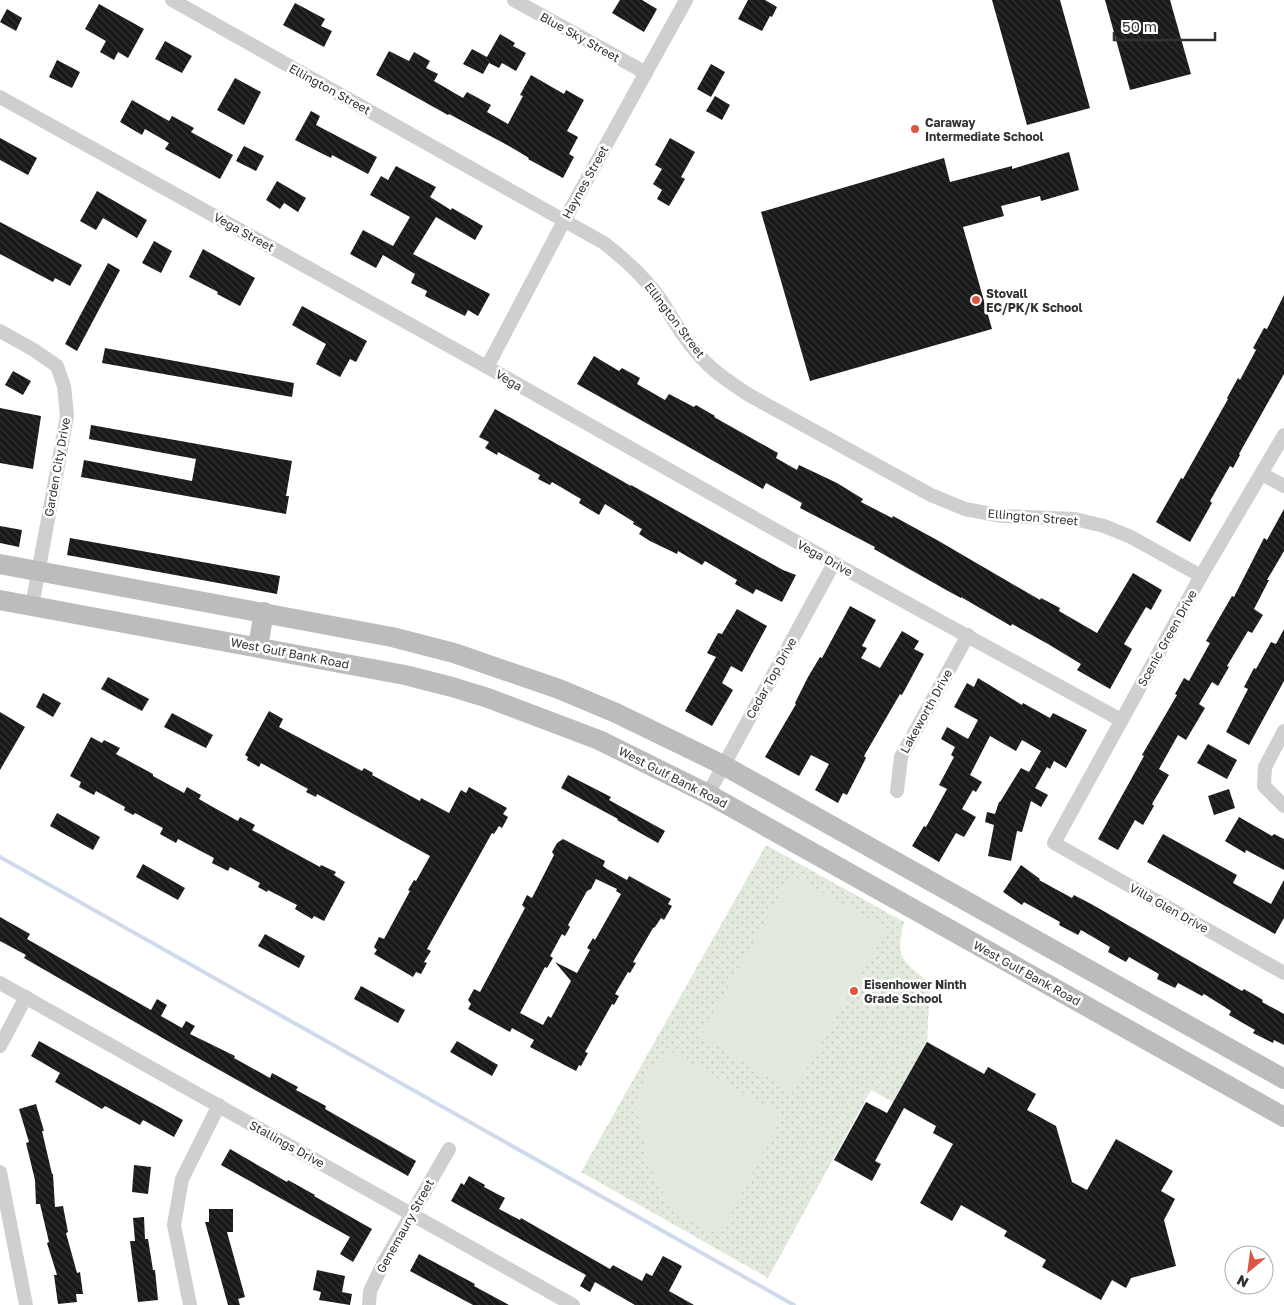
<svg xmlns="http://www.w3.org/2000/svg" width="1284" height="1305" viewBox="0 0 1284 1305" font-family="'Golos Text',sans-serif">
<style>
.grass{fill:url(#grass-dots)}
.pitch{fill:#e2eade}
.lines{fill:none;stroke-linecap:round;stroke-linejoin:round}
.stream{stroke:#cfdbeb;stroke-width:4}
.building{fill:url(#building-back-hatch);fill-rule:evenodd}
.street{stroke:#cfcfcf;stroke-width:14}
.secondary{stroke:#bcbcbc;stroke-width:20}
.poi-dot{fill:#db5742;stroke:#fff;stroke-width:2}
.labels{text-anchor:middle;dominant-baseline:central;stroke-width:5;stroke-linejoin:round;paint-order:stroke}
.street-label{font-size:12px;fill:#323232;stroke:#fff}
.poi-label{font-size:12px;font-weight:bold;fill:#323232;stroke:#fff;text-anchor:start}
</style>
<defs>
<pattern id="grass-dots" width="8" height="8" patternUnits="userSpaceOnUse" patternTransform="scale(1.25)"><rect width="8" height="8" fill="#e2eade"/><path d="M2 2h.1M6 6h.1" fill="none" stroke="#c2c9bf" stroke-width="1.8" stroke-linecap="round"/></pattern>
<pattern id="building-back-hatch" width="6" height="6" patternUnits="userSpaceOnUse" patternTransform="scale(1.25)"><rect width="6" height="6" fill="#191919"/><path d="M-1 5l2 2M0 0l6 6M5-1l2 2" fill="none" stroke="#323232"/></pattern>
</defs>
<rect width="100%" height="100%" fill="#fff"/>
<path class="grass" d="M766 845 904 922C895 959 902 960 930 983L927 1042 893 1102 871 1090 768 1278 581 1172Z"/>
<g class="pitch">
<polygon points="792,875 887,929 793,1092 700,1036"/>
<polygon points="668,1050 776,1112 779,1123 721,1232 702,1228 683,1216 664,1195 647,1159 636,1103 647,1071"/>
</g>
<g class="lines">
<polyline class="stream" points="0,857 794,1305"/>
</g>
<g class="building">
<polygon points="620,0 642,0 657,9 644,32 612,13"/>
<polygon points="748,0 765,0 777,7 772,17 770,16 762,31 738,19"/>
<polygon points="992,0 1060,0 1090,108 1027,125"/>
<polygon points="1105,0 1170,0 1191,74 1130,90"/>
<polygon points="295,3 325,19 321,26 332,31 324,47 283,25"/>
<polygon points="99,4 144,29 128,58 118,52 114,60 100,52 106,41 85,29"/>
<polygon points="7,9 22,18 16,31 0,22"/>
<polygon points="500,34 515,43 513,46 526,53 516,71 502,63 499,68 489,63 483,74 463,64 472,49 487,57"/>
<polygon points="165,41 192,56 182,73 155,59"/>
<polygon points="389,51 409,61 414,52 430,61 426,68 438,74 434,81 463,98 467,92 491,105 487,112 508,124 523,96 520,95 531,75 564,94 566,90 584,100 567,131 578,137 569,154 574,157 563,178 528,159 529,158 509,146 449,114 448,115 376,75"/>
<polygon points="57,60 80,72 72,88 49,77"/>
<polygon points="711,64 725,72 711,97 697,89"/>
<polygon points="235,78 261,92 244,125 217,110"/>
<polygon points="715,96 730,105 722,120 706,111"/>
<polygon points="132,100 169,121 172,116 194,128 191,132 233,155 220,179 165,149 169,143 145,129 142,135 120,122"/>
<polygon points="311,111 320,116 316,125 377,157 368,174 332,155 331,158 295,140"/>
<polygon points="0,138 37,158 28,175 0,160"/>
<polygon points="670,138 695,152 681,177 685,179 669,206 657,199 662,190 653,184 662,169 655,165"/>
<polygon points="244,146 264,156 256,171 236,161"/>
<polygon points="1069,152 1079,190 1041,201 1040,196 1001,206 1004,216 963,227 992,329 810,381 761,212 944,158 950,182 1012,166 1012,169"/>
<polygon points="396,166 436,187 430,197 451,210 452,208 483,226 475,240 436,217 413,254 490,294 478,316 468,310 465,316 425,296 427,291 411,283 415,274 383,255 376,268 350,254 363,230 393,246 410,217 370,195 381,176 388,180"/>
<polygon points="277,181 306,198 298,212 284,203 280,209 266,200"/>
<polygon points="97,191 147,220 137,238 103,218 96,230 80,221"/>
<polygon points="0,222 82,265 70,286 55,278 53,282 0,254"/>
<polygon points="154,241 172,251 161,273 142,263"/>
<polygon points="203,249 255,278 240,306 217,294 218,292 189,277"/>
<polygon points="108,263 120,270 77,351 65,344"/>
<polygon points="1284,295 1284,374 1239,454 1240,455 1233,468 1230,466 1210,501 1212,503 1190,542 1156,522 1181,478 1183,479 1228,399 1227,398 1238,378 1240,380 1256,350 1253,348 1264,328 1267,329"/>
<polygon points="302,306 367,341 356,362 350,359 340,377 316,364 326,344 292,325"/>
<polygon points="105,348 294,383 292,397 102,363"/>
<polygon points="594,356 619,371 622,368 640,378 637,384 665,400 669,394 694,407 696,405 715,416 714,417 778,453 776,458 797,470 799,465 837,483 863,499 861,502 892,518 893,516 937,540 1040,600 1041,598 1060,608 1059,611 1097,633 1133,573 1162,590 1151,610 1146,607 1124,644 1132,649 1110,689 1077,670 1081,664 1048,644 1012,624 1011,626 961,597 961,598 948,591 874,549 875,547 800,508 802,503 766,483 763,489 577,384"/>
<polygon points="13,371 31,381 23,395 5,385"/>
<polygon points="0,408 41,416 33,469 0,463"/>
<polygon points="495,409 631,486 631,485 783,570 796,575 782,602 756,589 753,594 735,584 737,580 705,561 702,565 678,551 677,554 650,541 639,534 642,529 633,524 634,522 605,504 599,515 579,503 581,499 552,482 550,485 538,479 540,475 498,452 497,455 485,448 489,442 479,437"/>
<polygon points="91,425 292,461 286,496 289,496 286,514 81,477 84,460 192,481 196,459 89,439"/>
<polygon points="1284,509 1284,551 1267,580 1269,580 1254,609 1263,615 1252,633 1248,631 1227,666 1229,667 1218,686 1212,682 1199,704 1205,708 1186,740 1178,735 1159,769 1169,775 1152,804 1154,806 1143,825 1135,820 1118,850 1098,839 1144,756 1142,755 1177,695 1175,694 1184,678 1189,681 1210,643 1206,641 1232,596 1234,597 1264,538 1267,540"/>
<polygon points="0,526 22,530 19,547 0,543"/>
<polygon points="70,538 280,576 277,594 67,555"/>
<polygon points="850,606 876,620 862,646 867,648 861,658 880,668 902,631 919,641 914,649 924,654 902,695 900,694 864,756 866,758 847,795 843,793 838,803 815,790 829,764 811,755 799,776 765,757 796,704 795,703 808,677 820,657 822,658"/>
<polygon points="737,609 767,626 742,672 731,666 722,683 733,690 712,726 685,711 716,657 707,653 718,633 722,634"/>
<polygon points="1284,629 1284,681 1249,745 1226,732 1248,689 1244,687 1254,668 1256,669 1271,642 1276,644"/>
<polygon points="108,677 149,699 142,711 101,689"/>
<polygon points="978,678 1022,705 1023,703 1050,718 1053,713 1087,730 1066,768 1054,761 1050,769 1047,767 1035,788 1048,795 1041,807 1031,801 1022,832 1017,831 1011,861 988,856 994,825 985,822 987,812 995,814 999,802 1000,802 1021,768 1029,772 1041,751 1022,740 1016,751 990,736 970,775 982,782 976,792 973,790 962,809 976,817 964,837 956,833 939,862 912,846 924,826 926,827 947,789 939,785 954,757 951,755 955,747 941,739 947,727 968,739 978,720 954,707 967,683 974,687"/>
<polygon points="43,693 61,703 53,717 36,707"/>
<polygon points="269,711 283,719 279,727 362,771 364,768 373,773 372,775 420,801 421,798 449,813 461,790 466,793 469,787 507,808 503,814 508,817 502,828 499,826 494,834 492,833 427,949 431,951 424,962 427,963 421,974 416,972 413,977 374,954 377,950 374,947 379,937 384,939 410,891 408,890 414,880 416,881 430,856 317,794 316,797 306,792 308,789 261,763 259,767 247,760 248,757 245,755"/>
<polygon points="0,712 25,727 0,770"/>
<polygon points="172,713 213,735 206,748 164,727"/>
<polygon points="91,737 102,743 104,740 120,748 116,754 153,774 153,776 184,793 187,787 201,795 199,799 211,806 238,821 240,817 255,825 252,830 320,867 321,865 336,872 334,875 345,882 324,921 314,916 312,919 295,909 297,905 268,890 267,892 258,887 260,883 230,867 228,871 212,863 214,858 178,839 176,843 160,834 163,828 135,813 133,815 124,810 125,807 96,791 94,795 79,787 81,782 70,776"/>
<polygon points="1208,744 1237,760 1227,779 1197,763"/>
<polygon points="568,775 611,797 609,800 665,831 658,843 617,820 618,819 561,788"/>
<polygon points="1229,789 1235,808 1214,815 1208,796"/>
<polygon points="57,813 100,837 93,850 50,826"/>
<polygon points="1239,817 1272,836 1274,834 1284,839 1284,870 1246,850 1245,853 1225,841"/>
<polygon points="1163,834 1237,875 1233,883 1271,904 1284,880 1284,918 1275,934 1147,862"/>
<path d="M563 839 605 861 603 866 607 869 627 880 629 876 671 899 668 904 672 906 664 920 661 918 655 927 653 928 633 962 636 963 630 973 628 972 615 994 619 996 614 1005 612 1004 585 1052 588 1053 581 1066 579 1065 576 1071 530 1047 534 1040 512 1028 510 1032 468 1009 471 1004 468 1000 474 989 480 992 525 908 522 905 527 895 532 898 554 855 552 852 557 843ZM596 879 617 889 616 891 621 894 595 940 593 938 587 948 590 950 577 973 555 962 571 981 551 1018 548 1016 543 1025 520 1013 545 967 547 968 553 958 550 956 562 934 565 936 570 927 568 925 587 891 591 889Z"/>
<polygon points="143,864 185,888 178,900 136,877"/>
<polygon points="1021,865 1040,879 1039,880 1072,898 1074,895 1093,905 1242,991 1244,989 1263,1000 1262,1002 1284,1014 1284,1045 1274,1040 1273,1043 1253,1033 1255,1030 1229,1015 1231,1011 1204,994 1202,996 1178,983 1175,988 1157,979 1159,974 1129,957 1126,962 1108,952 1110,947 1081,930 1078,935 1059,925 1060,922 1024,902 1022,905 1003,892"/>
<polygon points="0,917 30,934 27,939 151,1010 157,999 167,1005 161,1016 182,1028 186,1021 195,1026 190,1034 235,1056 234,1058 270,1078 272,1073 298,1087 296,1090 326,1106 325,1109 416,1161 408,1176 173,1044 24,958 26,955 0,941"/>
<polygon points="265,934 305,956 299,968 258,946"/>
<polygon points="361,986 405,1010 398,1023 354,999"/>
<polygon points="39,1041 183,1120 174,1137 143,1120 140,1125 105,1106 102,1109 55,1082 60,1073 31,1056"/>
<polygon points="457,1041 498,1065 492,1076 450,1052"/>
<polygon points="927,1042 984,1074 988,1067 1036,1094 1027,1110 1056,1126 1072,1182 1087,1190 1116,1139 1173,1171 1161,1191 1175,1199 1164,1220 1176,1266 1131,1278 1126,1288 1112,1280 1101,1300 1042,1267 1046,1260 1004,1236 1007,1231 961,1205 952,1221 920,1203 953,1144 933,1133 936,1126 904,1108 875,1161 881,1164 872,1181 834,1160 866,1102 887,1113"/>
<polygon points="36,1104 44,1131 42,1131 52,1174 53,1174 55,1207 63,1206 68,1232 66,1233 77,1273 80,1272 83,1294 76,1294 77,1302 58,1304 54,1275 57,1275 47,1243 49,1242 40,1204 36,1204 35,1180 26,1143 29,1142 19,1109"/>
<polygon points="230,1149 287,1182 288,1180 315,1195 314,1196 372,1229 353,1262 340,1254 350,1237 221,1165"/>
<polygon points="134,1165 151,1167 148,1194 132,1192"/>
<polygon points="469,1176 485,1185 484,1187 505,1198 499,1209 520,1220 521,1218 610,1269 613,1265 642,1281 646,1273 652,1276 663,1256 682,1266 669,1291 694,1305 635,1305 595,1282 590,1292 580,1286 586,1275 451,1201 461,1183 464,1185"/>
<polygon points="209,1209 233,1209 233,1232 227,1232 245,1297 238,1299 240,1305 228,1305 205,1222 209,1222"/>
<polygon points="144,1217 145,1239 148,1239 153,1270 155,1270 158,1300 138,1302 130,1241 135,1241 133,1218"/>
<polygon points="419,1254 475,1284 474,1286 509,1305 473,1305 410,1271"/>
<polygon points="317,1270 345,1276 342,1292 352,1294 350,1305 319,1300 321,1292 313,1290"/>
</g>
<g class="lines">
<g class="street">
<path d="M172 0 604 243C626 260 645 277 661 300 673 319 683 338 698 354 712 371 731 383 749 395L931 495 965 509 1002 516 1075 519 1104 526 1131 537 1201 576"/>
<polyline points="514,0 646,73"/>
<polyline points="0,97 487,367 834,563 1121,720"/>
<polyline points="0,331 34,350 57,366 64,386 67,416 32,606"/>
<polyline points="487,367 564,221 686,0"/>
<polyline points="1284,435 1201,576 1054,843 1284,973"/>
<polyline points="1262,474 1284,486"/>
<polyline points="1284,731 1265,767 1264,786 1284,806"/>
<polyline points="897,791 901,757 968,635"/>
<polyline points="708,794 834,563"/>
<polyline points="0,983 573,1305"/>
<polyline points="0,1046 26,997"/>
<polyline points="0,1172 26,1305"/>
<polyline points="190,1305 174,1225 182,1179 219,1105"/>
<polyline points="369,1305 370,1291 384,1262 449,1149"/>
</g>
<g class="secondary">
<polyline points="0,564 392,637 454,653 559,689 616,713 723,765 1284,1079"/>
<polyline points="0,600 405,675 452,687 488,698 599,740 708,794 1284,1117"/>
<polyline points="258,647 264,612"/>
</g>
</g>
<g class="poi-dot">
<circle cx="915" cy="129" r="5"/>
<circle cx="976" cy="300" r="5"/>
<circle cx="854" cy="991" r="5"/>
</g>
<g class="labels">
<g class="street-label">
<text transform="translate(580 37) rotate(29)">Blue Sky Street</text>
<text transform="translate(330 89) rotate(29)">Ellington Street</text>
<text transform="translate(585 182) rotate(-61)">Haynes Street</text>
<text transform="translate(244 232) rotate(29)">Vega Street</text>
<text transform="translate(675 320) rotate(53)">Ellington Street</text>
<text transform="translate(509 380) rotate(31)">Vega</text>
<text transform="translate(57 467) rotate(-80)">Garden City Drive</text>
<text transform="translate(1033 517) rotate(5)">Ellington Street</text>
<text transform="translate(825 558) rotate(29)">Vega Drive</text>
<text transform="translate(1167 638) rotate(-61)">Scenic Green Drive</text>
<text transform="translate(290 653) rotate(11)">West Gulf Bank Road</text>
<text transform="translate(771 678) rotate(-61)">Cedar Top Drive</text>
<text transform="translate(926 711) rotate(-61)">Lakeworth Drive</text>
<text transform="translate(673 777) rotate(27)">West Gulf Bank Road</text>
<text transform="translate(1169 908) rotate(29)">Villa Glen Drive</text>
<text transform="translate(1027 973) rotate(29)">West Gulf Bank Road</text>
<text transform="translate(287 1144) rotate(29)">Stallings Drive</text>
<text transform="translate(405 1226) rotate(-61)">Genemaury Street</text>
</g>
<g class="poi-label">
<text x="925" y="122">Caraway<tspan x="925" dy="14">Intermediate School</tspan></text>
<text x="986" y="293">Stovall<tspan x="986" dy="14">EC/PK/K School</tspan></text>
<text x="864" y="984">Eisenhower Ninth<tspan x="864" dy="14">Grade School</tspan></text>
</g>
</g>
<g transform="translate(1249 1270) rotate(209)"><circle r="24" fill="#ffffff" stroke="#adadad"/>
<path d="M0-4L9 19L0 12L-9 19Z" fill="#db5742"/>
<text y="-8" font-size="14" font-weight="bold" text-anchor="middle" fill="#323232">N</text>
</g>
<path d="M1114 32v8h101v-8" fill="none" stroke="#323232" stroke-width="2.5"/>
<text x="1122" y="32" font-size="15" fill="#323232" stroke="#ffffff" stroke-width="4" paint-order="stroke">50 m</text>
</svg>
